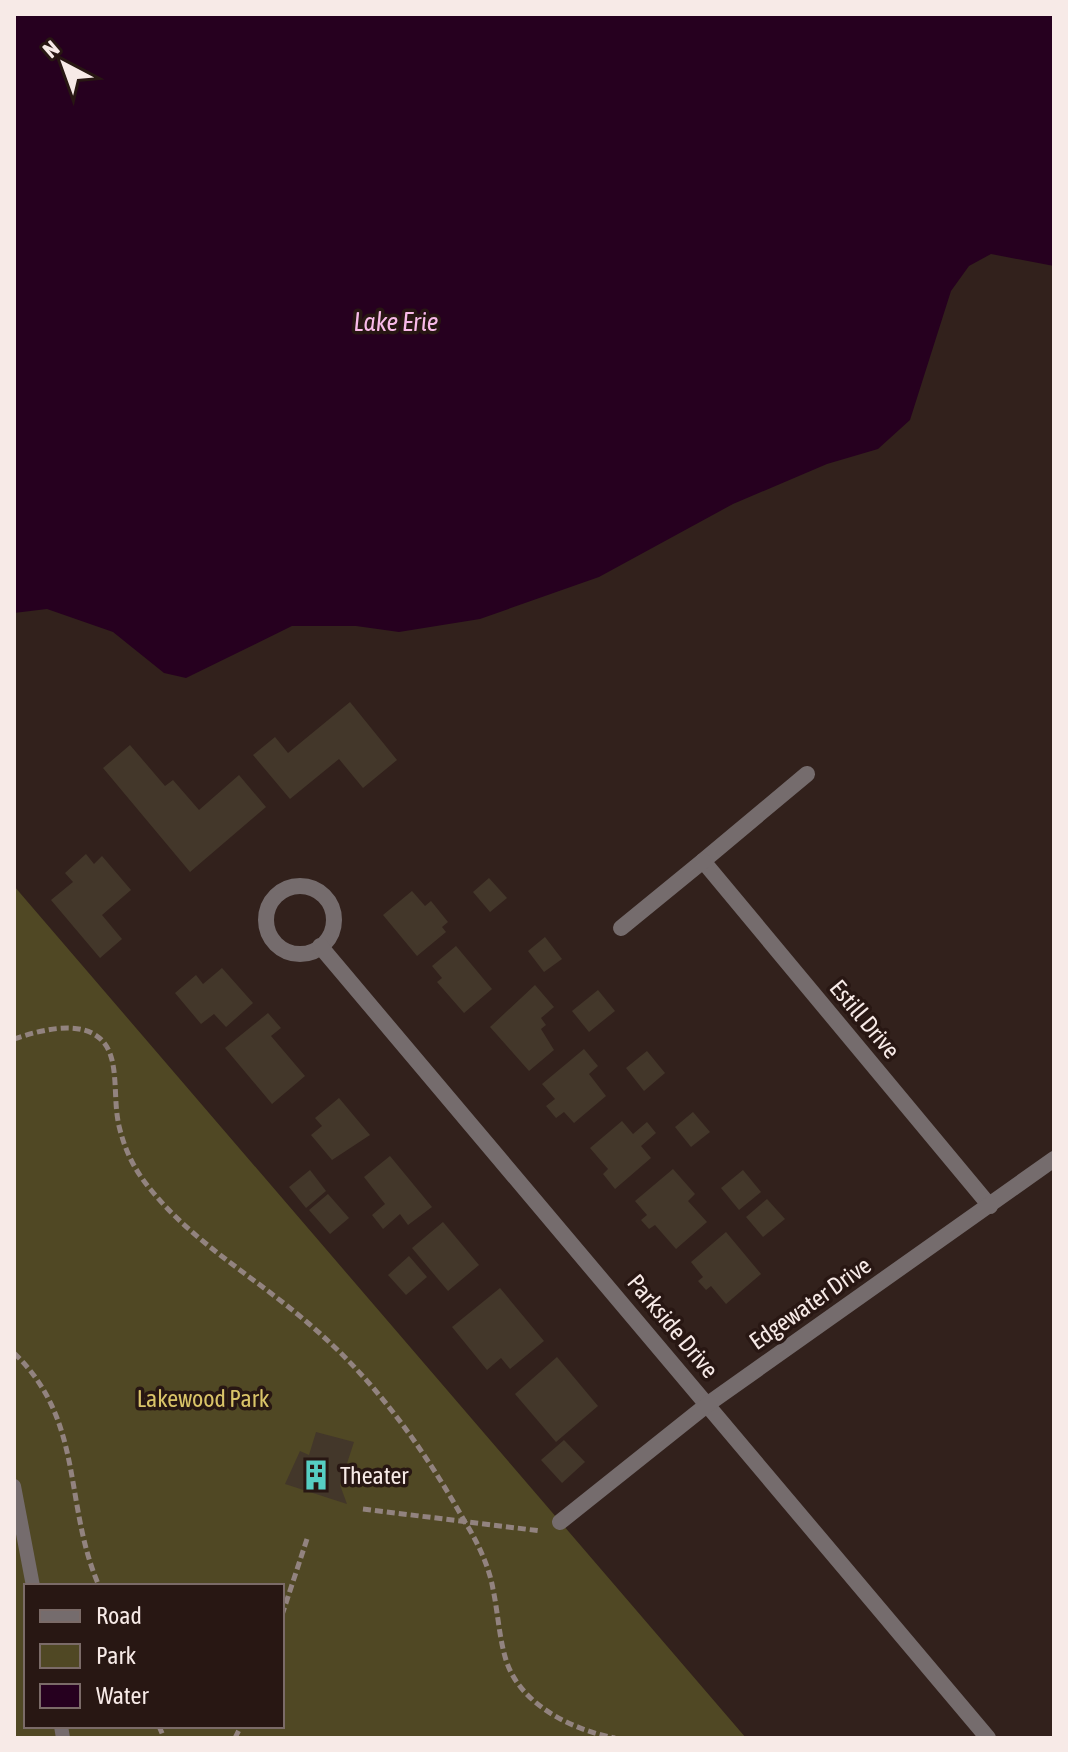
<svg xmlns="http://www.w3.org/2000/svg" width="1068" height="1752" viewBox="0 0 1068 1752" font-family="'Asap Condensed',sans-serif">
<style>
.green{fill:#504824;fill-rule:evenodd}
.water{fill:#26001f}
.building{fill:#43372a}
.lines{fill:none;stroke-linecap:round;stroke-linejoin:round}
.path{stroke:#92837f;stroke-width:5;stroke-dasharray:8 4;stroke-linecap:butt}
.lane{stroke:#756c6d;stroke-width:14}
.street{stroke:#756c6d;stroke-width:16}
.labels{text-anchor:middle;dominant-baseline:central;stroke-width:7;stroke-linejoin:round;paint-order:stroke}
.street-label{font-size:24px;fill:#f7eae7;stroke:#281713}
.park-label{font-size:24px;fill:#dac468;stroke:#281713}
.poi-label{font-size:24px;fill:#f7eae7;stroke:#281713;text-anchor:start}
.water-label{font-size:26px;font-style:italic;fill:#f8bae8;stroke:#281713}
</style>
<rect width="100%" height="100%" fill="#32211c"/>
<path class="green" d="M14 886 746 1738H14ZM26 1586H282V1726H26Z"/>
<polygon class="water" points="14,14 1054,14 1054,266 991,254 969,266 951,291 910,420 878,449 827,464 733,504 599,577 480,619 399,632 356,626 292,626 186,678 164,673 113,632 47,609 14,613"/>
<g class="building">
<polygon points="350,702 397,760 363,788 339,759 290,799 253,755 275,737 288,753"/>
<polygon points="130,745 165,786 173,780 199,810 239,775 266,807 190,872 103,768"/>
<polygon points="86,854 94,864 102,856 131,890 102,915 122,939 100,958 51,900 73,882 65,873"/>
<polygon points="489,878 507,898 490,912 473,892"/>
<polygon points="412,891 425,906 431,901 448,922 442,927 446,932 417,956 383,915"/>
<polygon points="545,937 562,959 544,972 528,951"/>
<polygon points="456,946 492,989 464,1013 437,982 442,978 432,966"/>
<polygon points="222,968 253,1003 226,1027 214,1014 201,1024 175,993 196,975 203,984"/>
<polygon points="535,985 554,1007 541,1018 546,1025 541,1029 554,1050 529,1071 490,1027"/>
<polygon points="598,990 615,1011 589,1032 572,1011"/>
<polygon points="268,1013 281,1028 271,1036 305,1076 272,1104 225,1048"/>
<polygon points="584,1049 598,1066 589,1074 606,1096 574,1123 564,1112 556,1118 546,1106 555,1099 542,1084"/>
<polygon points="647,1051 665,1073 644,1091 626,1068"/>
<polygon points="339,1098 370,1135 332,1160 311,1135 322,1126 315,1118"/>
<polygon points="693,1112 710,1132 691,1147 675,1127"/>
<polygon points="622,1121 633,1134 647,1122 656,1133 641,1146 651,1158 615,1189 603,1174 608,1169 590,1148"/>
<polygon points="390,1156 432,1207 408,1225 400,1214 383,1229 372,1215 385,1204 364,1177"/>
<polygon points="673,1169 695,1194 688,1201 707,1222 676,1249 655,1225 649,1229 641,1220 647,1215 635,1201"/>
<polygon points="310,1170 326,1191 306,1208 289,1187"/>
<polygon points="743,1170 761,1192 739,1210 721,1188"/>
<polygon points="328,1194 349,1218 330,1234 309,1210"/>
<polygon points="767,1199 785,1219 763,1237 746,1217"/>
<polygon points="443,1222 479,1265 448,1291 412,1248"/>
<polygon points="726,1232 761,1274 726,1304 711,1286 706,1290 698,1281 703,1277 691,1262"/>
<polygon points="409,1256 427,1277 406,1295 388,1275"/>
<polygon points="500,1288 544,1341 510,1369 501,1358 487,1370 452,1327"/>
<polygon points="557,1357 598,1406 556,1442 515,1394"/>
<polygon points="316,1432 354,1442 340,1485 347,1504 285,1484 300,1451 309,1455"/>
<polygon points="564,1440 585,1462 562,1483 541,1460"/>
</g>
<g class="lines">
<g class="path">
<path d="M14 1039C46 1028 101 1014 112 1060 117 1081 114 1104 119 1126 125 1151 135 1171 151 1190 195 1244 256 1278 308 1323 374 1379 423 1447 465 1522 477 1541 489 1566 493 1589 498 1613 499 1637 506 1660 520 1705 573 1730 615 1738"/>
<path d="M14 1353C85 1421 63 1503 99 1586"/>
<polyline points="363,1509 541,1531"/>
<polyline points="282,1615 307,1539"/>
<polyline points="159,1726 164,1738"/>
<polyline points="235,1738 241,1726"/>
</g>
<g class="lane">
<polyline points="14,1486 33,1586"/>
<polyline points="61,1726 63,1738"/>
</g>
<g class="street">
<polyline points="807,774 703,861 990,1206"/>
<circle cx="300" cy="920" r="34"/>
<polyline points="621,928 703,861"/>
<polyline points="320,946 988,1738"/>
<polyline points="560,1522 708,1404 1054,1159"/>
</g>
</g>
<defs>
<g id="building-bare" transform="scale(2.4)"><path d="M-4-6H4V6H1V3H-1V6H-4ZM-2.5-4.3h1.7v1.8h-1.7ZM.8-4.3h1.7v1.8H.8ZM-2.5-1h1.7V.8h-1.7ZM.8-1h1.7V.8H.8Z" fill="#56cec3" stroke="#281713" stroke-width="2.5" paint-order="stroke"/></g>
</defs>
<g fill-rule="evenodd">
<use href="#building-bare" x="316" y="1475"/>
</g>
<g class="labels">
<g class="street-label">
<text transform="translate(865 1019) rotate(50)">Estill Drive</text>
<text transform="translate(810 1303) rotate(-35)">Edgewater Drive</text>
<text transform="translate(673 1326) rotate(50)">Parkside Drive</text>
</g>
<g class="park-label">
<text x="203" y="1398">Lakewood Park</text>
</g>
<g class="poi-label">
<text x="340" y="1475">Theater</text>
</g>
<g class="water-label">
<text x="396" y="322">Lake Erie</text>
</g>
</g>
<rect width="1068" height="1752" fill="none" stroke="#f7eae7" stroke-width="32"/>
<rect x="24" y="1584" width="260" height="144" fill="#281713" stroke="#7b6b68" stroke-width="2"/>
<rect x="40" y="1610" width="40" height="12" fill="#756c6d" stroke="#7b6b68" stroke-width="2"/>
<text x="96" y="1624" font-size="24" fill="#f7eae7">Road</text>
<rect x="40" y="1644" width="40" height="24" fill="#504824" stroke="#7b6b68" stroke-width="2"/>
<text x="96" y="1664" font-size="24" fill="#f7eae7">Park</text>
<rect x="40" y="1684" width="40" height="24" fill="#26001f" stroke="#7b6b68" stroke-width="2"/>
<text x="96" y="1704" font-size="24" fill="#f7eae7">Water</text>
<g transform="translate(64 64) rotate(319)" stroke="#281713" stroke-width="6" paint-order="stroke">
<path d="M0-6L14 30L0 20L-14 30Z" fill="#f7eae7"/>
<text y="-12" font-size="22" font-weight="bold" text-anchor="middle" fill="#f7eae7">N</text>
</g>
</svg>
